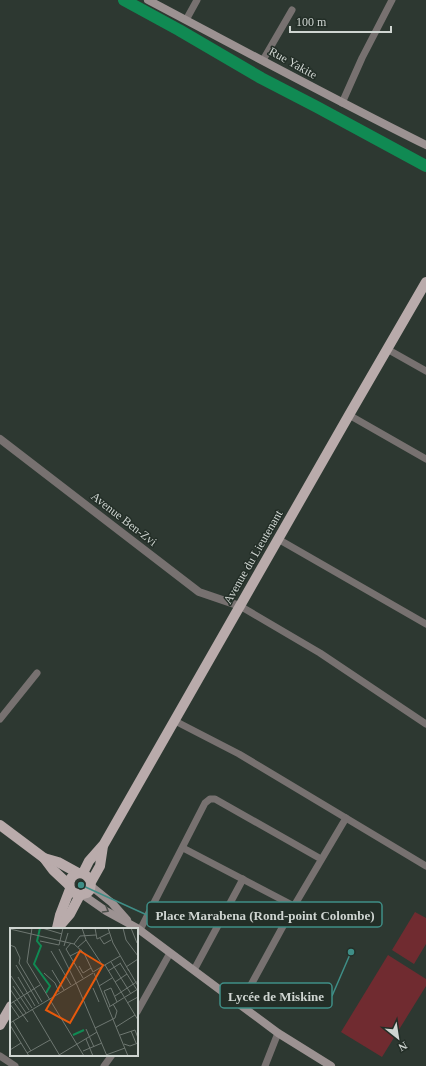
<svg xmlns="http://www.w3.org/2000/svg" width="426" height="1066" viewBox="0 0 426 1066" font-family="Georgia,serif">
<style>
.green{fill:#702b30}
.lines{fill:none;stroke-linecap:round;stroke-linejoin:round}
.river{stroke:#108a53;stroke-width:12}
.minor{stroke:#777170;stroke-width:7}
.tertiary{stroke:#777170;stroke-width:8}
.secondary{stroke:#9c9292;stroke-width:8}
.primary{stroke:#b9abab;stroke-width:10}
.oneway{stroke:#4d514c}
.labels{text-anchor:middle;dominant-baseline:central;stroke-width:3;stroke-linejoin:round;paint-order:stroke}
.street-label{font-size:12px;fill:#cfd5d1;stroke:#232e27}
.inset-river{fill:none;stroke:#108a53;stroke-width:2}
.inset-road{fill:none;stroke:#6e7771;stroke-width:1}
.view{fill:#e8590c;fill-opacity:0.15;stroke:#e8590c;stroke-width:2}
.inset-edge{fill:none;stroke:#cfd5d1;stroke-width:2}
.leader{fill:none;stroke:#3f8e87;stroke-width:1.5}
.callout-dot{fill:#3f8e87;stroke:#232e27;stroke-width:1.5}
.callout{fill:#232e27;stroke:#3f8e87;stroke-width:1.5}
.callout-label{font-size:13px;text-anchor:middle;font-weight:bold;fill:#cfd5d1}
</style>
<rect width="100%" height="100%" fill="#2d3831"/>
<g class="green">
<polygon points="415,912 426,918 426,944 414,964 392,950"/>
<polygon points="388,955 426,979 426,986 382,1057 341,1032"/>
</g>
<g class="lines">
<polyline class="river" points="124,0 179,30 261,78 317,107 426,166"/>
<g class="minor">
<polyline points="186,20 197,0"/>
<polyline points="263,60 292,10"/>
<polyline points="342,103 362,58 392,0"/>
<polyline points="387,349 426,371"/>
<polyline points="349,415 426,459"/>
<polyline points="278,539 426,624"/>
<polyline points="240,606 320,653 426,724"/>
<polyline points="0,719 37,673"/>
<polyline points="175,721 239,754 426,866"/>
<polyline points="183,848 294,906"/>
<polyline points="140,930 205,803 210,799 215,799 321,859"/>
<polyline points="194,970 243,879"/>
<polyline points="240,1005 294,906 346,818"/>
<polyline points="137,1012 170,953"/>
<polyline points="0,1056 15,1066"/>
<polyline points="104,1066 112,1055"/>
<polyline points="265,1066 278,1033"/>
</g>
<polyline class="tertiary" points="0,439 199,592 240,606"/>
<g class="secondary">
<path d="M148 0C241 49 333 99 426 145"/>
<polyline points="91,886 112,903 127,920"/>
<polyline points="83,895 106,911 137,928 278,1033 331,1066"/>
</g>
<g class="primary">
<polyline points="0,825 44,858 53,870 69,885"/>
<polyline points="44,858 58,862 78,873"/>
<polyline points="83,873 89,861 104,844 349,415 426,282"/>
<path d="M91 882C83 864 62 877 72 892L80 895 87 893 90 890 91 882 100 866 103 846"/>
<polyline points="57,928 60,915 70,889"/>
<polyline points="57,929 70,914 80,895"/>
<polyline points="0,1025 11,1006"/>
</g>
</g>
<defs><path id="oneway-chevron" d="M-2-3.5L2.5 0L-2 3.5" fill="none" stroke-width="1.6" stroke-linecap="round" stroke-linejoin="round"/></defs>
<use class="oneway" href="#oneway-chevron" transform="translate(106 910) rotate(31)"/>
<g class="labels">
<g class="street-label">
<text transform="translate(293 63) rotate(29)">Rue Yakite</text>
<text transform="translate(124 519) rotate(38)">Avenue Ben-Zvi</text>
<text transform="translate(253 557) rotate(-60)">Avenue du Lieutenant</text>
</g>
</g>
<g transform="translate(10 928)">
<rect width="128" height="128" fill="#2d3831"/>
<path class="inset-river" d="M30 0 27 13 31 18 24 36 40 58 36 65M63 107 74 102"/>
<path class="inset-road" d="M22 0 17 34 74 128M32 0 52 6M85 0 87 11 99 5M98 0 103 15 119 43M113 0 116 12 128 28M121 0 127 15M0 1 64 16 74 25 83 44M90 10 94 16 101 12M76 12 93 38M30 13 49 17 53 0M61 15 56 21 73 50M64 16 70 8 86 7M0 17 5 19 10 30 9 35 32 74M54 18 58 5M68 19 76 12 72 0M49 21 67 57 97 128M41 23 61 57M60 28 72 22M101 34 121 66M110 35 127 62M6 37 29 76M95 37 128 92M69 38 73 45 81 40M116 39 128 31M118 41 128 58M42 42 54 62M98 43 111 35M83 44 110 28M34 45 45 55 49 64M84 45 118 128M1 48 22 80M8 49 25 78M105 54 117 46M3 58 19 82M89 58 102 50M83 60 89 74M0 61 16 85M105 68 128 53M3 73 18 94M117 75 128 69M0 76 30 57M0 76 9 89M100 78 94 63 101 60 107 74M99 79 128 61M22 81 50 128M3 93 21 123M0 95 83 45M0 97 19 128M106 99 125 87M85 100 105 90 107 83 103 76M76 101 84 119M121 103 126 115M110 107 125 102 128 110M76 111 83 128M114 116 120 118 128 115M0 122 11 115M73 123 92 115M17 125 40 112M49 127 87 104M96 127 115 120"/>
<path class="view" d="M70 23 93 37 60 95 36 82Z"/>
<rect width="128" height="128" class="inset-edge"/>
</g>
<path class="leader" d="M81 885L147 915M351 952L332 996"/>
<g class="callout-dot">
<circle cx="81" cy="885" r="4"/>
<circle cx="351" cy="952" r="4"/>
</g>
<g class="callout">
<rect x="147" y="902" width="235" height="25" rx="4"/>
<rect x="220" y="983" width="112" height="25" rx="4"/>
</g>
<g class="callout-label">
<text x="265" y="920">Place Marabena (Rond-point Colombe)</text>
<text x="276" y="1001">Lycée de Miskine</text>
</g>
<g transform="translate(398 1038) rotate(150)" stroke="#232e27" stroke-width="3" paint-order="stroke">
<path d="M0-3L7 15L0 10L-7 15Z" fill="#cfd5d1"/>
<text y="-6" font-size="11" font-weight="bold" text-anchor="middle" fill="#cfd5d1">N</text>
</g>
<path d="M290 26v6h101v-6" fill="none" stroke="#cfd5d1" stroke-width="2"/>
<text x="296" y="26" font-size="12" fill="#cfd5d1" stroke="#232e27" stroke-width="3" paint-order="stroke">100 m</text>
</svg>
